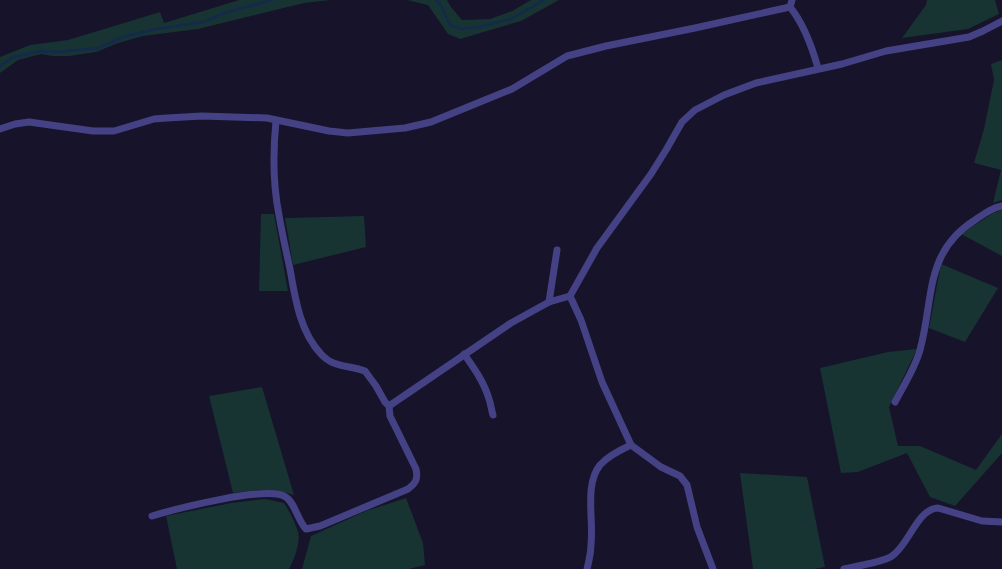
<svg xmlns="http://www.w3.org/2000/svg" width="1002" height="569" viewBox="0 0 1002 569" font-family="Roboto,sans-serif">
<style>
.green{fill:#173332}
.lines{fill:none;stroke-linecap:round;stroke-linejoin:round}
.stream{stroke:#142a4d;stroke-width:2.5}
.minor{stroke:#444285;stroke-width:7}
</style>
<rect width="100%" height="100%" fill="#17132a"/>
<g class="green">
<polygon points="239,0 331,0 304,3 198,29 143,36 118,43 96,52 69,56 53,56 41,54 18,60 0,73 0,57 30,45 68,40 160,12 164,23"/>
<polygon points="407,0 447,0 451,7 462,20 490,19 512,11 531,0 559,0 521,21 460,39 448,34 428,5"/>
<polygon points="927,0 995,0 999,14 968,29 902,38 926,5"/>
<polygon points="1002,60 1002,200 993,203 1001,170 974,163 984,129 994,80 991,64"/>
<polygon points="1002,210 1002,256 961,234 993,213"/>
<polygon points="261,214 274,214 288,291 259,291"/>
<polygon points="364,216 366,247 293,265 285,218"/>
<polygon points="941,264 998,288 965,342 929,328"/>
<polygon points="917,349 889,407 898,446 920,446 976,470 1002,434 1002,453 955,506 930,497 907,453 858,472 841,473 820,368 888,352"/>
<path d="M262 387 294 495C274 488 254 490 233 493L209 396Z"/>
<polygon points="740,473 807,477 825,567 814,569 753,569"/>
<polygon points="406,498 423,543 425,565 409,569 302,569 311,536 366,511"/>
<path d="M265 499 284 503C290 512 295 522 298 532 301 541 294 561 289 569H177L166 516 231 503Z"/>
</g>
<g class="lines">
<g class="stream">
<polyline points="436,0 440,4 450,25 461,29 478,27 511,19 544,0"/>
<polyline points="0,66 13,57 41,51 58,52 98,48 123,37 156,29 204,22 224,13 272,0"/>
</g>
<g class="minor">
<path d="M792 0 790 7C804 24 812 47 818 68"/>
<polyline points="0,129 15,124 29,122 93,131 114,131 154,119 167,118 202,116 267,118 329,131 348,133 405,128 431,122 512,89 567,56 606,46 695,28 790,7"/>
<polyline points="570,296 581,320 602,382 631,445 661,467 680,476 687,485 697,527 713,569"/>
<polyline points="549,302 557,250"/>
<path d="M464 354C474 368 484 382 489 399 491 404 491 409 493 415"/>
<path d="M895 402C904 385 915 368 920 350 934 299 924 252 975 220 984 214 991 208 1002 206"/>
<polyline points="389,406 511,323 549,302 570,296 597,248 651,174 666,150 682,122 695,110 724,95 756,83 842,64 886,51 969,37 983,31 1002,21"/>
<path d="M152 516C175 509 265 486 284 496 295 501 297 520 306 529L320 526 408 489C416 483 418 479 416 469L390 416 389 406 385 402 376 386 365 371C350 365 333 368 321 354 300 332 295 298 290 269 286 251 282 233 279 215 273 185 273 151 276 121"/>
<path d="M587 569C589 561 591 553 591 544 594 521 584 485 600 465 608 456 620 450 631 445"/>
<path d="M844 569C854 567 886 561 892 556 909 545 917 509 938 508L982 521 1002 522"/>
</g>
</g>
</svg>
